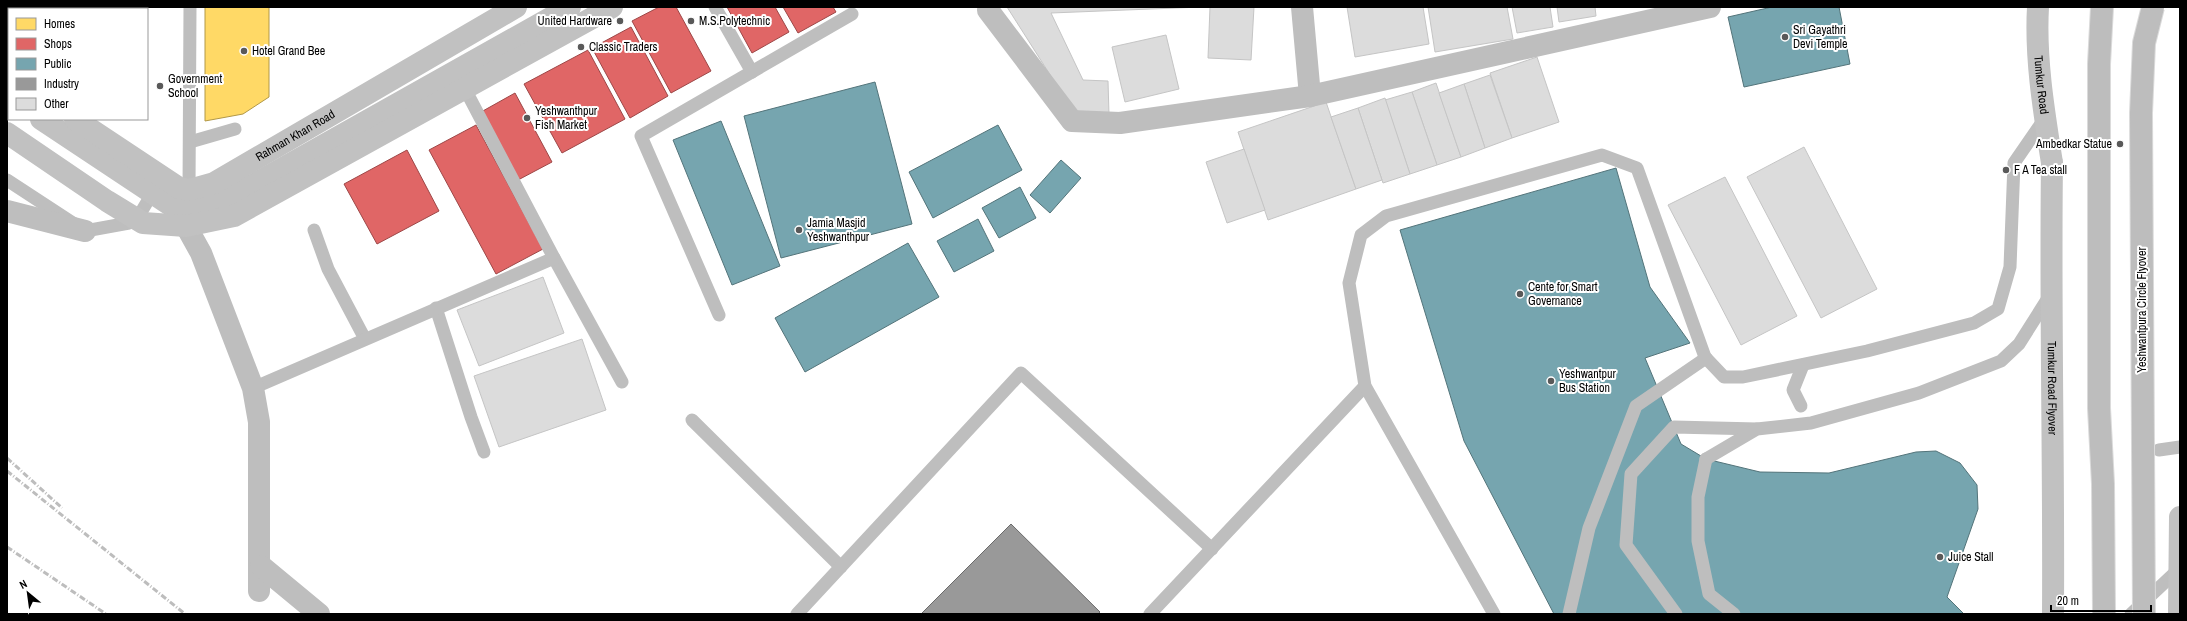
<svg xmlns="http://www.w3.org/2000/svg" width="2187" height="621" viewBox="0 0 2187 621" font-family="'Archivo Narrow',sans-serif">
<style>
.green{fill:#eaeaea}
.homes{fill:#ffd966;stroke:#b29847}
.shops{fill:#e06666;stroke:#9d4747}
.public{fill:#76a5af;stroke:#53747a}
.industry{fill:#999;stroke:#6b6b6b}
.building{fill:#dcdcdc;stroke:#c5c5c5}
.lines{fill:none;stroke-linecap:round;stroke-linejoin:round}
.lane{stroke:#bebebe;stroke-width:13}
.street{stroke:#bebebe;stroke-width:22}
.secondary{stroke:#c1c1c1;stroke-width:22}
.rail{stroke:#bdbdbd;stroke-width:3;stroke-dasharray:6 2 1 2;stroke-linecap:butt}
.highway-bridge-casing{stroke:#dbdbdb;stroke-width:24;stroke-linecap:butt}
.lane-bridge{stroke:#bebebe;stroke-width:13}
.secondary-bridge{stroke:#c1c1c1;stroke-width:22}
.highway-bridge{stroke:#bdbdbd;stroke-width:22}
.poi-dot{fill:#595959;stroke:#fff;stroke-width:1.5}
.labels{text-anchor:middle;dominant-baseline:central;stroke-width:4;stroke-linejoin:round;paint-order:stroke}
.poi-label{font-size:12px;fill:#000;stroke:#fff;text-anchor:start}
.street-label{font-size:12px;fill:#000;stroke:#fff}
</style>
<rect width="100%" height="100%" fill="#fff"/>
<polygon class="green" points="7,7 125,7 125,9 9,9 9,52 7,51"/>
<polygon class="homes" points="205,7 269,7 269,97 243,114 205,121"/>
<g class="shops">
<polygon points="659,7 676,7 711,71 671,93 632,21"/>
<polygon points="727,7 775,7 789,32 752,53"/>
<polygon points="783,7 833,7 836,12 798,33"/>
<polygon points="631,27 668,96 630,118 592,48"/>
<polygon points="588,50 625,119 562,153 524,84"/>
<polygon points="515,93 552,162 518,180 481,112"/>
<polygon points="476,125 543,249 496,274 429,150"/>
<polygon points="407,150 439,211 377,244 344,184"/>
</g>
<g class="public">
<polygon points="1772,7 1839,7 1850,64 1744,87 1728,17"/>
<polygon points="875,82 912,224 781,258 744,116"/>
<polygon points="721,121 780,266 732,285 673,140"/>
<polygon points="998,125 1022,170 933,218 909,172"/>
<polygon points="1061,160 1081,178 1050,213 1030,195"/>
<polygon points="1616,168 1650,287 1690,343 1645,358 1681,444 1706,459 1760,472 1829,473 1916,452 1936,451 1960,463 1977,485 1978,509 1947,597 1964,614 1554,614 1464,441 1400,230"/>
<polygon points="1020,187 1036,218 999,238 982,208"/>
<polygon points="978,219 994,251 954,272 937,241"/>
<polygon points="908,243 939,297 805,372 775,318"/>
</g>
<polygon class="industry" points="1011,524 1100,612 1098,614 921,614"/>
<g class="building">
<polygon points="1007,7 1201,7 1051,13 1083,80 1108,81 1109,115 1075,114"/>
<polygon points="1210,7 1254,7 1251,60 1208,58"/>
<polygon points="1347,7 1423,7 1429,44 1355,57"/>
<polygon points="1428,7 1507,7 1513,39 1435,52"/>
<polygon points="1512,7 1550,7 1553,27 1517,33"/>
<polygon points="1557,7 1595,7 1596,16 1559,22"/>
<polygon points="1166,35 1179,89 1125,102 1112,47"/>
<polygon points="1537,57 1559,122 1512,138 1490,73"/>
<polygon points="1490,75 1512,138 1485,148 1464,84"/>
<polygon points="1436,83 1461,157 1437,165 1412,92"/>
<polygon points="1464,84 1485,148 1461,157 1439,93"/>
<polygon points="1412,92 1437,165 1410,174 1385,100"/>
<polygon points="1385,98 1410,174 1383,183 1358,108"/>
<polygon points="1326,102 1356,189 1268,220 1238,132"/>
<polygon points="1358,108 1382,180 1356,189 1331,117"/>
<polygon points="1804,147 1877,289 1821,318 1747,177"/>
<polygon points="1244,149 1265,210 1227,223 1206,162"/>
<polygon points="1725,177 1797,316 1741,345 1668,205"/>
<polygon points="543,277 564,333 479,366 457,310"/>
<polygon points="582,339 606,410 499,447 474,376"/>
</g>
<g class="lines">
<g class="lane">
<polyline points="715,7 752,72"/>
<polyline points="190,142 235,129"/>
<polyline points="7,180 85,231 129,223 137,219 156,187"/>
<polyline points="189,190 190,7"/>
<polyline points="314,230 328,269 365,339"/>
<polyline points="554,258 622,382"/>
<polyline points="436,308 471,417 484,452"/>
<polyline points="719,315 641,136 852,14"/>
<polyline points="253,388 554,258 465,89"/>
<polyline points="1801,406 1793,390 1803,365"/>
<polyline points="692,420 841,567"/>
<polyline points="2159,450 2180,447"/>
<polyline points="1706,459 1698,497 1698,541 1709,594 1734,614"/>
<polyline points="797,614 1021,373 1212,549"/>
<polyline points="1150,614 1365,386"/>
<polyline points="1494,614 1365,386 1349,283 1361,235 1386,216 1602,155 1637,168 1705,357 1724,377 1743,377 1867,351 1974,323 1998,309 2010,267 2014,163 2045,118"/>
<polyline points="1569,614 1589,528 1636,406 1706,358"/>
<polyline points="1676,614 1626,545 1631,474 1674,427 1757,429"/>
<polyline points="2131,614 2179,569"/>
</g>
<g class="street">
<polyline points="1302,7 1310,96"/>
<polyline points="988,10 1072,121 1120,123 1310,96 1710,7"/>
<polyline points="7,211 85,231"/>
<polyline points="186,226 201,253 253,388 259,422 259,591"/>
<polyline points="261,566 319,614"/>
</g>
<g class="secondary">
<path id="s1" d="M2038 7C2035 58 2044 112 2052 163"/>
<polyline points="7,74 9,75"/>
<polyline points="7,96 9,98"/>
<polyline points="41,119 175,208 208,207 251,186 570,7"/>
<path id="s2" d="M75 119 179 188 189 190 214 183 516 7"/>
<polyline points="7,133 107,201 143,223 186,226 234,216 612,7"/>
<polyline points="2179,614 2180,517"/>
</g>
<g class="rail">
<polyline points="7,458 62,508"/>
<polyline points="7,471 185,614"/>
<polyline points="7,547 106,614"/>
</g>
<g class="highway-bridge-casing">
<g id="highway-bridge">
<polyline points="2102,7 2099,64 2099,408 2103,484 2104,614"/>
<polyline points="2144,614 2141,113 2144,43 2153,7"/>
</g>
</g>
<polyline class="lane-bridge" points="1706,459 1757,429 1811,423 1919,393 2001,361 2019,344 2050,295"/>
<path class="secondary-bridge" id="s3" d="M2052 163C2050 313 2054 464 2053 614"/>
<use href="#highway-bridge" class="highway-bridge"/>
</g>
<g class="poi-dot">
<circle cx="620" cy="21" r="4"/>
<circle cx="691" cy="21" r="4"/>
<circle cx="1785" cy="37" r="4"/>
<circle cx="581" cy="47" r="4"/>
<circle cx="244" cy="51" r="4"/>
<circle cx="160" cy="86" r="4"/>
<circle cx="527" cy="118" r="4"/>
<circle cx="2120" cy="144" r="4"/>
<circle cx="2006" cy="170" r="4"/>
<circle cx="799" cy="230" r="4"/>
<circle cx="1520" cy="294" r="4"/>
<circle cx="1551" cy="381" r="4"/>
<circle cx="1940" cy="557" r="4"/>
</g>
<g class="labels">
<g class="poi-label">
<text x="612" y="21" text-anchor="end">United Hardware</text>
<text x="699" y="21">M.S.Polytechnic</text>
<text x="1793" y="30">Sri Gayathri<tspan x="1793" dy="14">Devi Temple</tspan></text>
<text x="589" y="47">Classic Traders</text>
<text x="252" y="51">Hotel Grand Bee</text>
<text x="168" y="79">Government<tspan x="168" dy="14">School</tspan></text>
<text x="535" y="111">Yeshwanthpur<tspan x="535" dy="14">Fish Market</tspan></text>
<text x="2112" y="144" text-anchor="end">Ambedkar Statue</text>
<text x="2014" y="170">F A Tea stall</text>
<text x="807" y="223">Jamia Masjid<tspan x="807" dy="14">Yeshwanthpur</tspan></text>
<text x="1528" y="287">Cente for Smart<tspan x="1528" dy="14">Governance</tspan></text>
<text x="1559" y="374">Yeshwantpur<tspan x="1559" dy="14">Bus Station</tspan></text>
<text x="1948" y="557">Juice Stall</text>
</g>
<g class="street-label">
<text stroke="none"><textPath href="#s1" startOffset="78">Tumkur Road</textPath></text>
<text stroke="none"><textPath href="#s2" startOffset="255">Rahman Khan Road</textPath></text>
<text transform="translate(2142 310) rotate(-90)">Yeshwantpura Circle Flyover</text>
<text stroke="none"><textPath href="#s3" startOffset="225">Tumkur Road Flyover</textPath></text>
</g>
</g>
<rect width="2187" height="621" fill="none" stroke="#000000" stroke-width="16"/>
<rect x="8" y="8" width="140" height="112" fill="#ffffff" stroke="#999999"/>
<rect x="16" y="18" width="20" height="12" fill="#ffd966" stroke="#999999"/>
<text x="44" y="28" font-size="12" fill="#000000">Homes</text>
<rect x="16" y="38" width="20" height="12" fill="#e06666" stroke="#999999"/>
<text x="44" y="48" font-size="12" fill="#000000">Shops</text>
<rect x="16" y="58" width="20" height="12" fill="#76a5af" stroke="#999999"/>
<text x="44" y="68" font-size="12" fill="#000000">Public</text>
<rect x="16" y="78" width="20" height="12" fill="#999999" stroke="#999999"/>
<text x="44" y="88" font-size="12" fill="#000000">Industry</text>
<rect x="16" y="98" width="20" height="12" fill="#dcdcdc" stroke="#999999"/>
<text x="44" y="108" font-size="12" fill="#000000">Other</text>
<g transform="translate(28 593) rotate(331)" stroke="#ffffff" stroke-width="3" paint-order="stroke">
<path d="M0-3L7 15L0 10L-7 15Z" fill="#000000"/>
<text y="-6" font-size="11" font-weight="bold" text-anchor="middle" fill="#000000">N</text>
</g>
<path d="M2051 605v6h100v-6" fill="none" stroke="#000000" stroke-width="2"/>
<text x="2057" y="605" font-size="12" fill="#000000" stroke="#ffffff" stroke-width="3" paint-order="stroke">20 m</text>
</svg>
